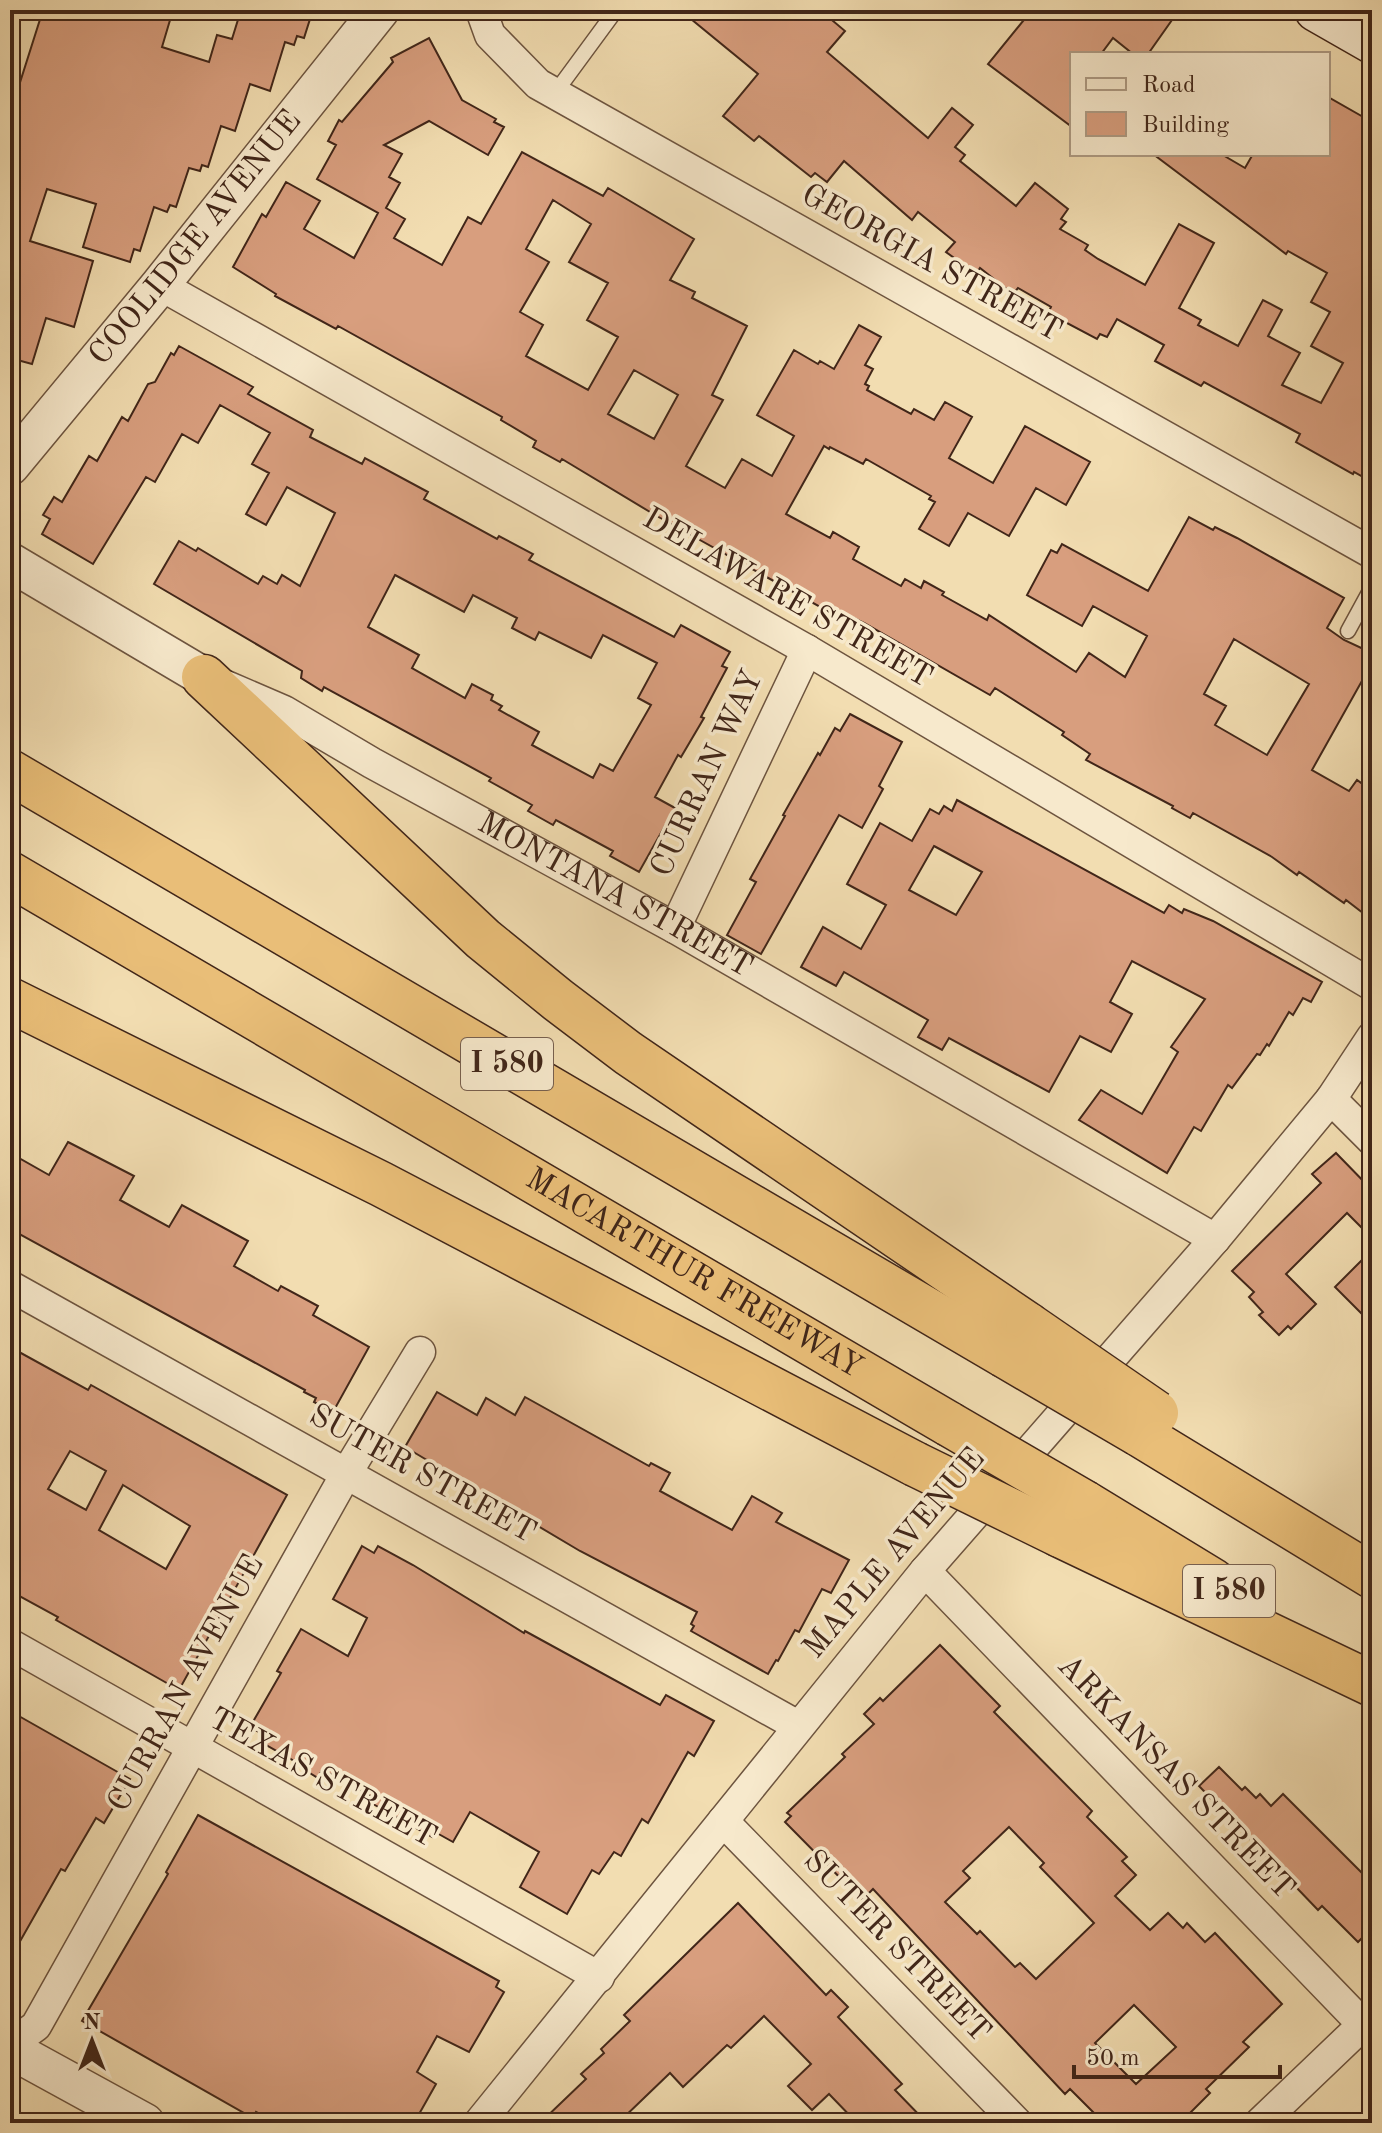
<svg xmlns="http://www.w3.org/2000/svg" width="1382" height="2133" viewBox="0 0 1382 2133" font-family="'Old Standard TT',serif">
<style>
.building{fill:#d89e7e;stroke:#412619;stroke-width:2;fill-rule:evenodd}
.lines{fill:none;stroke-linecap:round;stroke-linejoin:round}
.service-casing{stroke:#6d543f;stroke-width:17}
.minor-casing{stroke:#6d543f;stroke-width:33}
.tertiary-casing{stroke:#6d543f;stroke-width:41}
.secondary-casing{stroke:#412619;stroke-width:45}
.motorway-casing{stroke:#412619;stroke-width:47}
.service{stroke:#f7e9cc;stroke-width:14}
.minor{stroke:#f7e9cc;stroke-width:30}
.tertiary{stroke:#f7e9cc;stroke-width:38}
.secondary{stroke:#f7e9cc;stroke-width:42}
.motorway{stroke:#e9be78;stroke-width:44}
.motorway-bridge-casing{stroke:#412619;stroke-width:47;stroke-linecap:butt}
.motorway-bridge{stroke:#e9be78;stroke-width:44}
.labels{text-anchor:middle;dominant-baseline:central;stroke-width:7;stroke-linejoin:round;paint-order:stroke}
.shield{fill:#f7e9cc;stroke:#78604f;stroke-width:2}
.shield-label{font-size:30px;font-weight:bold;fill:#412619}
.street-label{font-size:32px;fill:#412619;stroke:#f7e9cc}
</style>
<rect width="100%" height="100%" fill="#f2ddb1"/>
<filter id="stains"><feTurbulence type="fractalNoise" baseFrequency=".0025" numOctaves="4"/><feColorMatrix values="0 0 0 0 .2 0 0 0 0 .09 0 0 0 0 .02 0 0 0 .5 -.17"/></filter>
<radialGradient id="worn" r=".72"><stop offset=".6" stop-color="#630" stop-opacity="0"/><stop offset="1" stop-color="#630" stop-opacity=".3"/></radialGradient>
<g class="building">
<polygon points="43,10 173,10 162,47 209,62 217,35 232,39 241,10 305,10 303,16 310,19 304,38 297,36 294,45 285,42 270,91 250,84 235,131 221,126 208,167 202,165 200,171 189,168 176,207 170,205 167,212 154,207 140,251 134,249 130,262 83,247 96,204 47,189 30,241 93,261 74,327 46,318 32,364 10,358 10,114"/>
<polygon points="680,10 820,10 845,31 827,52 928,138 952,108 973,125 955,147 965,155 960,161 1016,206 1035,183 1068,209 1061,219 1066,222 1060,229 1088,245 1085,250 1098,259 1145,285 1179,224 1214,243 1179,308 1201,320 1198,325 1238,346 1263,300 1282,310 1268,336 1300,353 1282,385 1321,403 1343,363 1311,346 1330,312 1311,302 1327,273 1288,251 1286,254 1153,154 1221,154 1245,168 1253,154 1328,154 1328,97 1372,122 1372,482 1354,472 1353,474 1296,442 1300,434 1204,382 1201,386 1155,361 1164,345 1117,319 1107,337 1100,334 1097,339 1048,313 1051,307 1018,288 1013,294 980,268 976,274 946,252 955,242 918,212 912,220 844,161 827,182 815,173 811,177 759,136 754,141 723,116 758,74"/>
<polygon points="1032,10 1179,10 1148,54 1133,54 1113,38 1101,54 1072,54 1072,127 988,64"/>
<path d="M429 38 462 100 496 119 494 122 504 127 488 155 429 121 384 145 402 154 389 177 400 183 386 208 405 219 394 238 442 265 468 217 481 224 522 152 603 196 608 188 694 239 670 280 695 292 692 298 747 326 712 395 723 400 686 466 725 488 742 459 772 476 794 436 757 415 794 350 818 364 820 361 834 369 859 325 881 337 865 365 873 369 865 384 869 386 867 390 911 414 914 409 934 420 945 402 972 417 949 458 993 483 1025 426 1090 462 1066 505 1036 488 1009 536 968 513 949 546 919 529 935 502 929 499 931 496 866 459 863 464 830 447 829 449 824 446 786 514 830 538 833 532 859 547 853 559 901 586 905 579 921 588 924 581 944 592 942 595 987 620 989 615 1076 672 1089 653 1125 677 1147 636 1093 606 1082 626 1027 595 1051 550 1057 553 1062 544 1148 591 1189 517 1213 530 1215 527 1237 538 1344 598 1327 628 1344 640 1372 653V663L1312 770 1349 791 1357 780 1372 791V920L1346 900 1344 903 1299 872 1297 875 1272 857 1193 813 1190 818 1172 808 1173 806 1086 760 1090 754 1062 735 1064 732 995 688 990 695 864 623 854 618 851 624 655 515 562 459 560 462 533 447 536 441 501 420 502 417 338 326 336 329 275 296 276 294 233 267 262 214 266 217 286 182 320 201 304 229 354 258 378 213 317 179 336 145 328 141 339 120 342 122 393 62 391 58ZM553 200 591 224 569 262 608 283 587 320 618 337 588 390 526 356 543 325 520 312 549 262 526 249ZM634 370 678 395 654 439 608 414ZM1234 639 1309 684 1267 755 1215 725 1226 706 1204 694Z"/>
<path d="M179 346 253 387 248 394 313 430 310 437 362 464 365 458 428 492 424 499 497 539 499 536 533 554 529 560 674 637 681 625 730 652 722 666 727 668 701 717 704 718 681 757 678 755 655 797 675 808 639 872 610 856 613 851 556 820 553 825 528 811 532 805 489 781 491 778 324 687 322 691 301 678 302 671 154 584 179 541 196 551 198 548 258 584 263 576 277 584 282 575 300 586 335 513 287 487 266 525 246 514 269 473 252 464 270 433 220 405 198 443 182 434 155 482 146 477 93 564 42 534 50 519 43 515 54 497 62 502 89 456 97 461 122 417 128 421 148 384 155 382 171 353 174 355ZM395 575 464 612 473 595 517 618 512 628 535 640 539 632 591 658 603 635 657 663 638 698 651 705 613 771 600 764 593 778 532 745 539 732 499 710 502 706 491 700 493 695 472 684 465 698 412 668 419 655 368 627Z"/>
<polygon points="850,714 902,742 879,786 883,789 862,828 839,815 761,954 727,935 756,882 750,879 785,816 783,815 818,753 820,755 835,728 840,731"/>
<path d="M957 800 1164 913 1169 905 1182 913 1184 909 1213 921 1322 982 1311 1002 1303 998 1293 1015 1289 1012 1269 1046 1267 1044 1260 1055 1257 1054 1232 1088 1228 1085 1201 1131 1194 1127 1167 1173 1079 1120 1101 1090 1142 1114 1178 1052 1171 1047 1205 999 1132 961 1110 1002 1132 1014 1111 1052 1080 1036 1049 1092 949 1038 942 1050 918 1037 928 1020 844 972 836 986 801 967 823 927 861 949 886 905 847 884 880 823 912 841 930 809 939 814 944 806 952 811ZM934 846 982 872 956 915 909 890Z"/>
<polygon points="68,1142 134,1176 120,1200 169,1227 182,1205 248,1241 234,1266 278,1291 281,1286 318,1306 313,1315 369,1347 333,1412 314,1402 316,1398 304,1392 305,1390 10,1229 10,1153 49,1175"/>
<polygon points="1336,1153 1372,1190 1372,1238 1347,1213 1286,1274 1316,1304 1291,1329 1288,1326 1279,1335 1259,1315 1263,1312 1249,1297 1254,1292 1232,1271 1321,1183 1312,1174"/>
<polygon points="1372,1250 1372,1324 1335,1287"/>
<path d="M10 1347 88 1390 91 1385 287 1495 179 1690 56 1620 58 1617 10 1591ZM70 1451 106 1471 86 1510 48 1489ZM123 1485 190 1526 166 1569 99 1530Z"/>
<polygon points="437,1392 477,1415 486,1398 515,1415 525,1397 649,1466 651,1463 670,1473 660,1491 732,1530 752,1496 782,1513 776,1522 849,1560 831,1593 822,1589 799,1632 795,1630 778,1661 776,1660 768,1674 691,1631 694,1626 691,1624 697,1612 580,1551 405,1447"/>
<polygon points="362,1546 374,1553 378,1546 413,1565 524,1633 525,1631 660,1705 666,1695 714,1721 694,1756 688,1752 648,1823 642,1819 621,1856 614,1852 599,1874 592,1870 567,1914 520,1887 539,1852 470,1812 453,1842 435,1832 432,1837 373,1804 376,1799 330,1774 322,1770 318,1778 300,1767 301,1765 261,1742 264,1735 250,1727 281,1673 277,1671 301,1629 348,1656 367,1618 333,1599"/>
<path d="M940 1645 1000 1706 994 1712 1092 1811 1087 1817 1127 1857 1122 1861 1136 1875 1115 1896 1150 1930 1168 1913 1183 1928 1187 1923 1205 1942 1215 1933 1282 2004 1243 2042 1249 2047 1206 2089 1210 2093 1180 2123H1104L1070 2089 1065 2094 873 1889 862 1900 785 1822 791 1816 787 1813 845 1757 842 1754 874 1724 864 1714 880 1698 883 1701ZM1009 1827 1044 1863 1040 1867 1094 1923 1036 1979 1020 1963 1015 1967 980 1931 977 1934 945 1902 970 1878 963 1871ZM1134 2005 1176 2047 1136 2084 1095 2043Z"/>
<polygon points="10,1711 130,1779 104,1823 96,1818 65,1871 61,1869 10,1959"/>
<polygon points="1219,1767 1242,1790 1245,1787 1256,1798 1260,1794 1271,1806 1283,1794 1372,1883 1372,1928 1358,1942 1322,1906 1318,1910 1199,1786"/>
<polygon points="198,1815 499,1981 496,1987 504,1992 469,2052 437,2036 417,2072 436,2084 414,2123 276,2123 256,2112 253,2118 82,2021 168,1874 166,1872"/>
<polygon points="738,1903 826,1995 831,1990 848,2007 838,2017 902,2084 895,2090 927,2123 857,2123 829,2094 812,2110 788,2086 811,2064 764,2016 731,2048 727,2045 683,2087 670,2073 618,2123 540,2123 586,2079 581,2074 604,2053 601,2049 630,2021 624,2015"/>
</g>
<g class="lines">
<g class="service-casing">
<g id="service">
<polyline points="555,93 616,10"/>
<polyline points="1348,631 1372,587"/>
</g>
</g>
<g class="minor-casing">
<g id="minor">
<polyline points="481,10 490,35 538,84 1372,553"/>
<polyline points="160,285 807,650 1372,985"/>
<path id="s1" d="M226 686 284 711 372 763 675 928 1215 1239"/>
<polyline points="675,928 807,650"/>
<polyline points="1331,1099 1372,1140"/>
<polyline points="10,1286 798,1726"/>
<polyline points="925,1571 1372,2034"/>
<polyline points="10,1644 599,1977"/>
<polyline points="723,1821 1017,2123"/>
<polyline points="10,2045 36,2026 346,1474 420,1352"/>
<polyline points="479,2123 925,1571 1215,1239 1331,1099 1372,1037"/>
<polyline points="1260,2123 1372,2016"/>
</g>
</g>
<g class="tertiary-casing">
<g id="tertiary">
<path id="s2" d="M10 466 160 285 380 10"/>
<polyline points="10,562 204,677"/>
<polyline points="10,2049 145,2123"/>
</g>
</g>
<g class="secondary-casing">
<polyline id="secondary" points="1316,10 1372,42"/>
</g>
<g class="motorway-casing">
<g id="motorway">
<polyline points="204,677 483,939 558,1000 628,1053 1028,1325"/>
<polyline points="10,772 1004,1355"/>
<path id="s3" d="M10 874 949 1424"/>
<polyline points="10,1000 381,1184 915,1464"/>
<polyline points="1139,1434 1372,1576"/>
<polyline points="1085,1503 1213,1581"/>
<polyline points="1060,1535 1372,1684"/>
</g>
</g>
<use href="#service" class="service"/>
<use href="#minor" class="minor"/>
<use href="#tertiary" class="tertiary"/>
<use href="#secondary" class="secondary"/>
<use href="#motorway" class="motorway"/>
<g class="motorway-bridge-casing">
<g id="motorway-bridge">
<polyline points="1028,1325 1156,1413"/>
<polyline points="1004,1355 1139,1434"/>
<polyline points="949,1424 1085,1503"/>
<polyline points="915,1464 1060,1535"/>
</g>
</g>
<use href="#motorway-bridge" class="motorway-bridge"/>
</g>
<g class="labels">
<g class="shield">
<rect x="461" y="1038" width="92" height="52" rx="6"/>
<rect x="1183" y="1565" width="92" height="52" rx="6"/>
</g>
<g class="shield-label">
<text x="507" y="1064">I 580</text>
<text x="1229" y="1591">I 580</text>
</g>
<g class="street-label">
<text stroke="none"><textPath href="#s2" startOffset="294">COOLIDGE AVENUE</textPath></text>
<text transform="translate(931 264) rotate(29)">GEORGIA STREET</text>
<text transform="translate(787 599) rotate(30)">DELAWARE STREET</text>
<text transform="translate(708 774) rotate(-65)">CURRAN WAY</text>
<text stroke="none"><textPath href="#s1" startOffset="442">MONTANA STREET</textPath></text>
<text stroke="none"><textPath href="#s3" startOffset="792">MACARTHUR FREEWAY</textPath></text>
<text transform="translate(422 1475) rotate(29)">SUTER STREET</text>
<text transform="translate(895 1554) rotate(-50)">MAPLE AVENUE</text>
<text transform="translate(187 1684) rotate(-61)">CURRAN AVENUE</text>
<text transform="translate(1175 1778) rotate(46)">ARKANSAS STREET</text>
<text transform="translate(322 1779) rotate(29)">TEXAS STREET</text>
<text transform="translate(896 1947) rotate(46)">SUTER STREET</text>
</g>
</g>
<rect width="1382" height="2133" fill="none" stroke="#f2ddb1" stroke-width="40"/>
<rect x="12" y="12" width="1358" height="2109" fill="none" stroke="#412619" stroke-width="4"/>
<rect x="20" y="20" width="1342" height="2093" fill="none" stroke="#412619" stroke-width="2"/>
<rect x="1070" y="52" width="260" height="104" fill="#f7e9cc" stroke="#ae9b84" stroke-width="2"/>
<rect x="1086" y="78" width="40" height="12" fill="#f7e9cc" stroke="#ae9b84" stroke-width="2"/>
<text x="1142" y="92" font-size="24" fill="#412619">Road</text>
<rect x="1086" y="112" width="40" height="24" fill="#d89e7e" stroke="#ae9b84" stroke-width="2"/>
<text x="1142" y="132" font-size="24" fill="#412619">Building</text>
<g transform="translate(92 2041)" stroke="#f7e9cc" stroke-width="6" paint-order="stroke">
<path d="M0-6L14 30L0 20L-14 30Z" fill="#412619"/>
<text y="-12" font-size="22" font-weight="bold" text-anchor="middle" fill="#412619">N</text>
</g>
<path d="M1074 2065v12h206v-12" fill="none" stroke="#412619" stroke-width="4"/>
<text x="1086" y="2065" font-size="24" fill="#412619" stroke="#f7e9cc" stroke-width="6" paint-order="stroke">50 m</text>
<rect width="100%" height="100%" filter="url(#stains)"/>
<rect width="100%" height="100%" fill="url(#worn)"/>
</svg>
